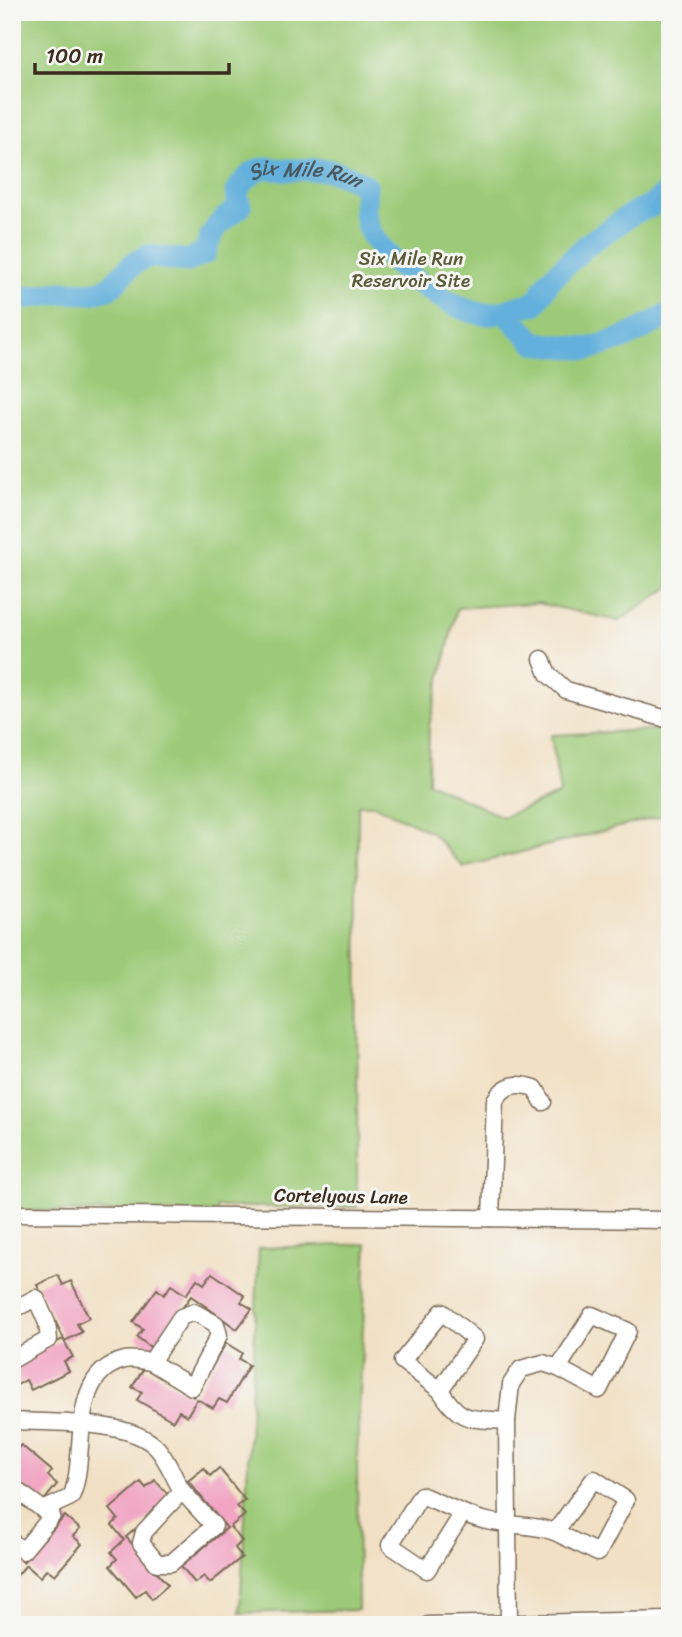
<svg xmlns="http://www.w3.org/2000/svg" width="682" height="1637" viewBox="0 0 682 1637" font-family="Sriracha,sans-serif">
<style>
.green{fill:#9dca78;stroke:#6c7a4b;stroke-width:2}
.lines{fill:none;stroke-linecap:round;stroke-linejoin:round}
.river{stroke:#63b0dc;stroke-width:23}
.building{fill:#f1a5c3}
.minor-casing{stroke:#7b6a58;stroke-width:19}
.minor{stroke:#fff;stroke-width:16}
.labels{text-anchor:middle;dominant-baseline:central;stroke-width:6;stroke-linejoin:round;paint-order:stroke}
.park-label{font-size:19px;fill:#585a39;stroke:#f6f6f2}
.street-label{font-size:19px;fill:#3b2a1e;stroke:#f6f6f2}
.water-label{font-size:21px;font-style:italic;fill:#495960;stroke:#f6f6f2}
</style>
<rect width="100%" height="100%" fill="#f6f6f2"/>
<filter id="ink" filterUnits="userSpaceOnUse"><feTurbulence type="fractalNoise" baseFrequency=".0143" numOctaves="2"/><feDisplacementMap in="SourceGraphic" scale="14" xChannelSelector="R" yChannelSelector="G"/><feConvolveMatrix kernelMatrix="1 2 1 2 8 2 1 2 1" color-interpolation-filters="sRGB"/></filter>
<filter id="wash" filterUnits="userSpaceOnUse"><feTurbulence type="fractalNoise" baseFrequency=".00686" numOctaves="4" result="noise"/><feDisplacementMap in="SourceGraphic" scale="28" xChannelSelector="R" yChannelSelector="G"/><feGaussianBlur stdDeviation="1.57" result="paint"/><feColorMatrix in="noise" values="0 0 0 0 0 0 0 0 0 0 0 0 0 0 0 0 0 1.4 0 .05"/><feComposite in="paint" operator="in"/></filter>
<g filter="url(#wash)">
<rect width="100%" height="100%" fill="#f1e0c4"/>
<g class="green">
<polygon points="12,12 670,12 670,587 619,621 537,603 457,608 429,726 428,782 502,817 560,794 551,735 670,729 670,814 463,867 431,832 374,805 358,805 357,1207 217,1207 217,1213 12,1211"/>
<polygon points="367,1244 357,1456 358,1610 240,1613 259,1248"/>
</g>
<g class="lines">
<g class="river">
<path id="s1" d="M12 300 65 292 91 293 109 288 134 263 148 256 187 261 205 253C211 230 221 220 240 207L236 192C243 182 252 170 265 168 272 167 280 171 287 170 322 169 335 167 366 186 365 201 363 215 369 229 383 261 449 311 484 314 507 315 514 304 535 304L550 280 588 244 635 212 650 207 670 189"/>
<polyline points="506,313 535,343 589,349 627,337 670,314"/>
</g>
</g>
<g id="blocks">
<g class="building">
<polygon points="212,1273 245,1296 241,1302 252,1309 237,1329 191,1296 153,1349 137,1337 143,1329 133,1322 157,1289 164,1295 171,1285 186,1295 197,1279 204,1284"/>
<polygon points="58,1275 63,1285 71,1281 89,1318 77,1324 82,1332 65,1341 37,1285"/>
<polygon points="63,1339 73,1357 64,1361 69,1371 31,1390 26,1380 17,1385 12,1376 12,1364"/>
<polygon points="226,1343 242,1353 239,1359 249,1365 227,1403 219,1399 213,1408 197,1399 187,1416 179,1411 173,1421 137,1400 142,1392 132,1387 144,1368 194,1397"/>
<polygon points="21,1445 52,1471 48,1476 57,1484 42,1503 12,1478 12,1455"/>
<polygon points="204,1468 210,1476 219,1468 245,1500 237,1506 245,1515 230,1527 242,1541 235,1548 242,1557 210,1583 204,1576 195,1583 181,1566 227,1528 188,1481"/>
<polygon points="155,1480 171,1498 126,1537 168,1585 152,1599 145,1590 136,1597 110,1566 117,1559 111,1552 124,1540 112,1525 118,1519 110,1509 141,1482 146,1488"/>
<polygon points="65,1516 80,1529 73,1536 82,1544 55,1575 47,1569 40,1577 26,1565 12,1581 12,1552 23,1562"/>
</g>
</g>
</g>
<g filter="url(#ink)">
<use href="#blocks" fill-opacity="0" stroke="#7b6a58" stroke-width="2"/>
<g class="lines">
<g class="minor-casing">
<g id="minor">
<polyline points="542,659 548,674 566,690 670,720"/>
<polyline points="12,1214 670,1220"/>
<path d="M491 1218 495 1100C505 1084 517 1082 535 1088L543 1102"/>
<polyline points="12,1310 36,1298 47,1323 49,1339 12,1360"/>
<polygon points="194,1312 216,1324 219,1335 192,1387 151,1362 181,1317"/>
<polygon points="442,1312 475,1339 440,1390 402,1361"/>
<polygon points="592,1315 628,1331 599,1390 558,1368"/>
<path d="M440 1390C461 1424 471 1418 507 1421"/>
<path d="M12 1421C49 1423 130 1419 157 1448 167 1459 174 1478 182 1491"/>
<polygon points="594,1479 626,1500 598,1553 555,1532"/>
<polyline points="12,1487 52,1516 23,1551 12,1542"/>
<polygon points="182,1491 214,1526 171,1563 157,1563 141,1543 144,1532"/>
<polygon points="421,1495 463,1513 427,1570 390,1545"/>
<path d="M43 1510 71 1497C89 1458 66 1373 125 1360 132 1358 144 1361 151 1362"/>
<path d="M463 1513C498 1529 523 1521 555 1532"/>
<polyline points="12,1624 16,1625"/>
<polyline points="428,1625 670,1620"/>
<polyline points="509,1625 507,1421 511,1384 521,1369 543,1363 558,1368"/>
</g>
</g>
<use href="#minor" class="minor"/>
</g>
</g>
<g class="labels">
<g class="park-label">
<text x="411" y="258">Six Mile Run<tspan x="411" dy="22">Reservoir Site</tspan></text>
</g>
<g class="street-label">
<text transform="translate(341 1196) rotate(1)">Cortelyous Lane</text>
</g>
<g class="water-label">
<text stroke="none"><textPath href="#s1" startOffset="362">Six Mile Run</textPath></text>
</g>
</g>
<rect width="682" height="1637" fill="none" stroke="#f6f6f2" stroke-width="42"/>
<path d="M35 63v10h194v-10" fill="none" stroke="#3b2a1e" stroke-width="3.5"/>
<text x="46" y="63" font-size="21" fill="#3b2a1e" stroke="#f6f6f2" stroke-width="5" paint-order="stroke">100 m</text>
</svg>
